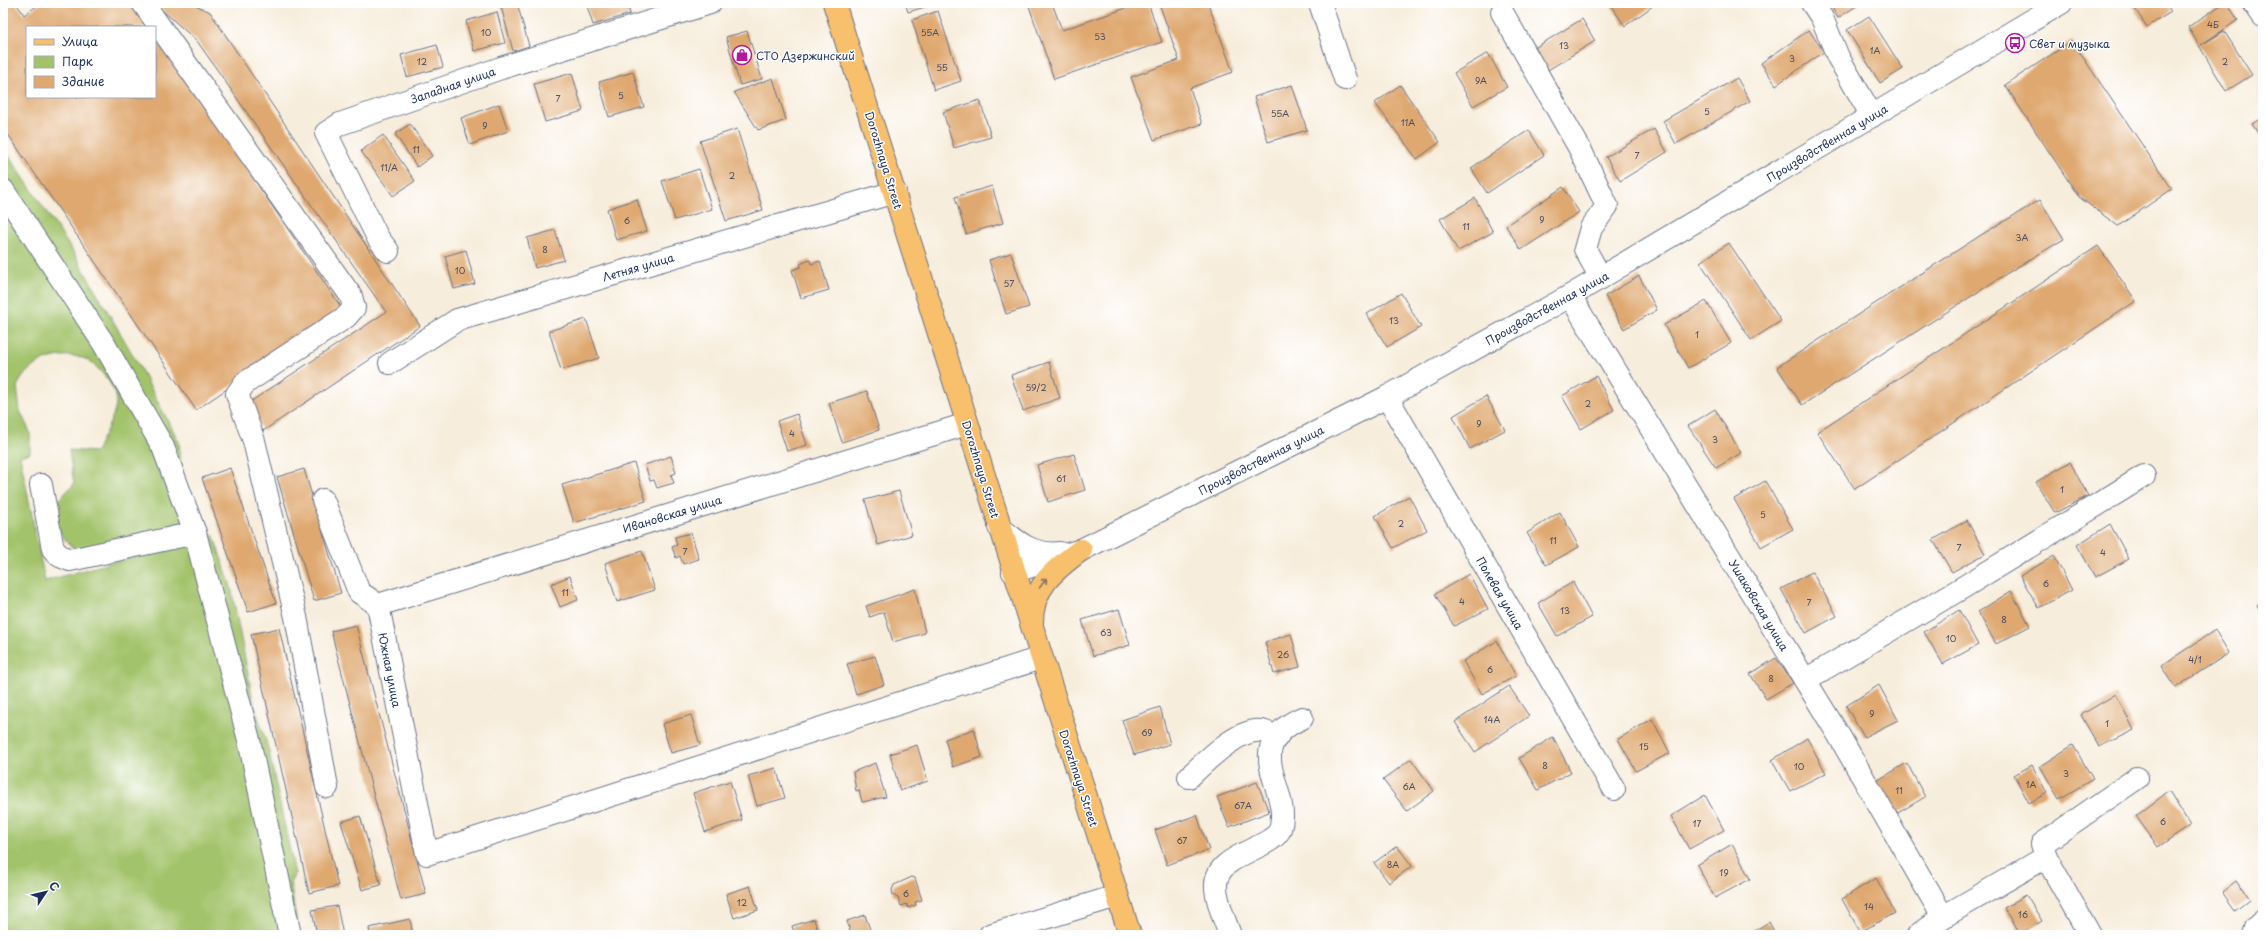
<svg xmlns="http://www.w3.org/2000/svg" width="2266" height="938" viewBox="0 0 2266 938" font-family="'Playpen Sans',sans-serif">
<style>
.green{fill:#a3c36b;stroke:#5f7964}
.building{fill:#dfa86f}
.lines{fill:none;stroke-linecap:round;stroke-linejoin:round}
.minor-casing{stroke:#68728a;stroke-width:24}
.major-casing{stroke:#68728a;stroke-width:24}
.minor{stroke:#fff;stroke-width:22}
.major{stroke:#f8bf6c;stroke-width:22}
.oneway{stroke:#7e7064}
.labels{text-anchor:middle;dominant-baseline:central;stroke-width:3;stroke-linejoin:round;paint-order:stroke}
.number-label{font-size:9px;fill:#4c4d62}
.poi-label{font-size:11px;fill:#1b2f5e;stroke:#fff;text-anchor:start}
.street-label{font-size:11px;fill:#1b2f5e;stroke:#fff}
</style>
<rect width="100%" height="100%" fill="#fff"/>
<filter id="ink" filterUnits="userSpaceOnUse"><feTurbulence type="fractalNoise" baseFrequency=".025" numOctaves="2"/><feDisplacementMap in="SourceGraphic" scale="8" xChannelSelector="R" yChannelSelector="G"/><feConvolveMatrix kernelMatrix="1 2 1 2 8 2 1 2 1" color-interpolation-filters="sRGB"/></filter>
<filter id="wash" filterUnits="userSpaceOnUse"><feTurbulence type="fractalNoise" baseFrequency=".012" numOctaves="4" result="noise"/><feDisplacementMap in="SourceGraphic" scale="16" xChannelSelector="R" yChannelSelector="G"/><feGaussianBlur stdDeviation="0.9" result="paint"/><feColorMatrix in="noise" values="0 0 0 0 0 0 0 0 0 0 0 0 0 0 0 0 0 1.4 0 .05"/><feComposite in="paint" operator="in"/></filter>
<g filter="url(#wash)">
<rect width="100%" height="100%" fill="#f7eddc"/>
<path class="green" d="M3 147 72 250 137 362 179 442 185 522 178 530 77 551C57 535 56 525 58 500L74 484 69 450 96 452C102 437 118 413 116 398 115 389 107 378 101 372 98 369 94 363 90 361 70 351 43 356 28 371 23 375 20 382 17 386L20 411 30 432V453L20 456 45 581 213 534 231 587 254 705 268 747 295 874 290 883 299 935H3Z"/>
<g id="blocks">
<g class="building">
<polygon points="8,3 16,3 24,15 41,3 134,3 150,27 27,27 27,97 155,97 155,34 343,310 196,410 3,127 3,7"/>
<polygon points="154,3 191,3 210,12 420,326 263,431 247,404 386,312 197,41"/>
<polygon points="500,3 517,3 529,46 513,51"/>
<polygon points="586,3 627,3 630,14 593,25"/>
<polygon points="905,3 932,3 932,5 908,12"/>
<polygon points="1028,3 1052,3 1062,30 1141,3 1148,3 1162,42 1054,79"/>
<polygon points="1159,3 1208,3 1233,72 1190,88 1202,124 1154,140 1131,77 1179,60"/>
<polygon points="1609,3 1657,3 1625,26"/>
<polygon points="1829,3 1861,3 1838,18"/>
<polygon points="2131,3 2166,3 2171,12 2147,27"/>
<polygon points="2224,3 2227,3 2238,20 2201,45 2224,31 2252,75 2226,91 2188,27"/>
<polygon points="938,11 961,81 934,90 912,20"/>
<polygon points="497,12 505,43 474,51 466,21"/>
<polygon points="1869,16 1903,69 1880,83 1847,30"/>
<polygon points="1582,19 1595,41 1548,70 1533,49"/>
<polygon points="1809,30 1824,52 1776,85 1761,63"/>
<polygon points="747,31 762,79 740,85 726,37"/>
<polygon points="2072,41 2172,189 2118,226 2079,197 2005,85"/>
<polygon points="437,45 443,67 407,77 401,55"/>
<polygon points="1488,53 1507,87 1473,106 1454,73"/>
<polygon points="633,72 644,107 609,117 599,82"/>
<polygon points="572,73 583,111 545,122 534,84"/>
<polygon points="773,78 786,120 758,130 734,92"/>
<polygon points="1737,78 1750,101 1676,144 1663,121"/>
<polygon points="1292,85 1307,130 1268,142 1254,97"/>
<polygon points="1400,85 1440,142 1417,159 1375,103"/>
<polygon points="980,100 991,137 954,148 943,112"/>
<polygon points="499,104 508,131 470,145 461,118"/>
<polygon points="2263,117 2263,141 2252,124"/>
<polygon points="410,124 432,156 417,167 395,134"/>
<polygon points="737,129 763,210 726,221 700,141"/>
<polygon points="1654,129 1667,152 1620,181 1606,157"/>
<polygon points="1529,130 1544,155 1487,193 1471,168"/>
<polygon points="383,135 415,181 393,196 361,151"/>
<polygon points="699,169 712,209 675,220 662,181"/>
<polygon points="992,186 1003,223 966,234 955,197"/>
<polygon points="1563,187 1579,212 1521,250 1506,226"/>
<polygon points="1475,198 1493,232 1458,251 1440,219"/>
<polygon points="637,199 647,231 616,240 607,209"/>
<polygon points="2040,200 2064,239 2006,274 1802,405 1777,367 1981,235"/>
<polygon points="555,230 564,260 535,268 527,238"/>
<polygon points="1729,243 1781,321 1751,340 1700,262"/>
<polygon points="2098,246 2136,301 1855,489 1817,432"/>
<polygon points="466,250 475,284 454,289 445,256"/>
<polygon points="1011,253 1029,307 1006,314 989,260"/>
<polygon points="810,260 811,264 820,261 829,290 801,298 792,270 801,267 800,264"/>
<polygon points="1639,276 1657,310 1624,329 1605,296"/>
<polygon points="1401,293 1421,327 1387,347 1367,314"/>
<polygon points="1706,301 1731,343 1688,368 1664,325"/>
<polygon points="586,319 599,358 561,370 549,331"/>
<polygon points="1049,362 1060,398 1023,411 1011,375"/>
<polygon points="1596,376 1614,410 1581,429 1562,396"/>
<polygon points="867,391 879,430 842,442 829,403"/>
<polygon points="1486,396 1505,430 1470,449 1453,416"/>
<polygon points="1715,409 1741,453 1716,468 1688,426"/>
<polygon points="797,414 807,445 787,451 777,421"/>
<polygon points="1074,454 1085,490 1048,502 1037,465"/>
<polygon points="671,456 676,473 671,475 674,483 657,488 654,480 650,481 645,465"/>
<polygon points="2070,462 2088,496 2055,513 2036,482"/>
<polygon points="634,463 646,501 574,523 562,485"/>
<polygon points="230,468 276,603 248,612 202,478"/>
<polygon points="304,469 341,593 314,601 277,477"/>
<polygon points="1765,481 1793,529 1761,547 1734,499"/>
<polygon points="899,491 912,535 878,545 865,500"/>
<polygon points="1409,496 1427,530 1393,548 1375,516"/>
<polygon points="1560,512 1579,547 1546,565 1527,533"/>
<polygon points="1967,520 1985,554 1952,572 1933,540"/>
<polygon points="2110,524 2129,559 2095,577 2077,545"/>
<polygon points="691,533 699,559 683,564 680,556 676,558 672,547 677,545 675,537"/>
<polygon points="642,551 655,590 617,602 605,563"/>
<polygon points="2054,556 2072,590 2039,608 2020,576"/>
<polygon points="1812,572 1837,616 1806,633 1781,589"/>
<polygon points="1469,574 1488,609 1454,626 1435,594"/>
<polygon points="570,576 578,600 560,607 551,584"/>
<polygon points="1573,582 1592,617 1557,636 1538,603"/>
<polygon points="915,589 925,633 893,642 884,612 870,617 866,606"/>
<polygon points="2011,591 2030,626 1996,644 1978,612"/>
<polygon points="2263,601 2263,615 2257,605"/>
<polygon points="1119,609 1130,645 1093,656 1082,620"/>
<polygon points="1959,610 1978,645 1943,664 1924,632"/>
<polygon points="356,625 426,894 401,900 331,631"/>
<polygon points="279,628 338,886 309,893 251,634"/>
<polygon points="2215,630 2229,653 2175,688 2161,666"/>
<polygon points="1291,634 1300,667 1274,674 1265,642"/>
<polygon points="1497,641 1516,676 1482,694 1463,661"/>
<polygon points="875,656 884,685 856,694 847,664"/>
<polygon points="1776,658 1793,683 1766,699 1750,674"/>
<polygon points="1879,685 1898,720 1864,737 1846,706"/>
<polygon points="1509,686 1529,716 1475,752 1455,722"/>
<polygon points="2116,694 2134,730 2099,747 2081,715"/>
<polygon points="1160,707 1170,744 1134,755 1122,720"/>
<polygon points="691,715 700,745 671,753 662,724"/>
<polygon points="1652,719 1670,753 1636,771 1618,739"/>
<polygon points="974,729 982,757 953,767 945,739"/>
<polygon points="1553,737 1571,772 1538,790 1519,758"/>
<polygon points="1807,738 1826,773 1790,791 1772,760"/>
<polygon points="917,745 928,781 900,791 890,754"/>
<polygon points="2073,745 2093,779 2059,799 2040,766"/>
<polygon points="1411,759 1434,791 1407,811 1383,780"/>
<polygon points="875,763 886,797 862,802 859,790 856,791 853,772"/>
<polygon points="1907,763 1925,797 1891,817 1873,783"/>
<polygon points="2032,765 2047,793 2029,803 2014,775"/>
<polygon points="776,768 785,798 757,806 748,776"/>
<polygon points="730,781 742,820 705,832 693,793"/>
<polygon points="1257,782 1269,812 1229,827 1217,797"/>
<polygon points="2169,791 2190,825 2158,847 2136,816"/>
<polygon points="1705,795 1724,830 1689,849 1671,816"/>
<polygon points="1197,815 1209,850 1167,865 1155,830"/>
<polygon points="360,816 381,885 362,890 341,822"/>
<polygon points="1732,844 1750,879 1715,898 1697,865"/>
<polygon points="1397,846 1412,866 1389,883 1374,863"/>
<polygon points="912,877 915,878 922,900 915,902 916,905 908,908 907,904 901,906 898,898 893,895 892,890 894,885"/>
<polygon points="1876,878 1895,913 1860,932 1842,899"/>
<polygon points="2236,881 2249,899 2235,910 2222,892"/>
<polygon points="750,886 758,910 734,918 726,894"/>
<polygon points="2026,895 2042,921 2020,934 2004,908"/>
<polygon points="337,906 343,935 317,935 312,910"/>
<polygon points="865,915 872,935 851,935 847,921"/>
<polygon points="410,919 413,935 370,935 369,928"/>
<polygon points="814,919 819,935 795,935 792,926"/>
<polygon points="1769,922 1776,935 1747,935"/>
</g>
</g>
</g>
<g filter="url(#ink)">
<use href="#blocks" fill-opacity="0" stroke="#68728a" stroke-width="1"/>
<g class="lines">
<g class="minor-casing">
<g id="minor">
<polyline points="143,3 351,296 354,308 346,317 245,383 237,394 254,441 296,617 327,787"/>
<polyline points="1320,3 1345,79"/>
<polyline points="1812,3 1822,18 1838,57 1872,116"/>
<polyline points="2254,3 2263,16"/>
<polyline points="1502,12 1580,149 1607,206 1591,228 1585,249 1601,278"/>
<polyline points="3,190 104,344 163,447 195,533 249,740 290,935"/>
<polyline points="388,251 378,238 326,133 340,124 501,68 710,3"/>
<polyline points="1570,296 1838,734 1943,917"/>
<polyline points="390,363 457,320 895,192"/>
<polyline points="1387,397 1614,789"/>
<polyline points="41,485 53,549 60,556 70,560 195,533"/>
<polyline points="323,500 359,592 378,605 427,854 1041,658"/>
<path d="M999 527C1018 543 1034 556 1060 553"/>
<polyline points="1013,572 1081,550 1387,397 1570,296 2061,3"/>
<polyline points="378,605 967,424"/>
<polyline points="1805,680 1962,588 2144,476"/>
<path d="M1189 777C1205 762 1239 727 1262 731 1267 732 1272 735 1277 737"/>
<polyline points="2046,857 2042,844 2137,778"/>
<polyline points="990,935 1117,896"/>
<path d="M1230 935C1225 921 1217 903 1216 888 1213 853 1273 850 1280 829 1293 790 1237 747 1302 718"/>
<polyline points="1918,935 1943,917 2046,857 2090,935"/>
<polyline points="2253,935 2255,928 2263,921"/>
</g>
</g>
<g class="major-casing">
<g id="major">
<polyline points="834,3 1130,935"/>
<path d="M1032 624C1031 588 1054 570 1081 550"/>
</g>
</g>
<use href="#minor" class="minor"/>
<use href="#major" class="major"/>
</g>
<defs><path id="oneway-shaft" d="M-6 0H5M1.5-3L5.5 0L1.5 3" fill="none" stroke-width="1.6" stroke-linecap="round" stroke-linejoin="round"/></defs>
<use class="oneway" href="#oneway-shaft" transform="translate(1043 583) rotate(-55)"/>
</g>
<defs>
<g id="bus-ring" transform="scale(1)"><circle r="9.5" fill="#fff" stroke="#b5179e" stroke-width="1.5"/><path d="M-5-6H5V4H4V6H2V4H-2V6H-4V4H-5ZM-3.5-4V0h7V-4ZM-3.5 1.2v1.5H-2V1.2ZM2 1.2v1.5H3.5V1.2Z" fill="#b5179e"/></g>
<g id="shop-ring" transform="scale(1)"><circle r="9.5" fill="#fff" stroke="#b5179e" stroke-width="1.5"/><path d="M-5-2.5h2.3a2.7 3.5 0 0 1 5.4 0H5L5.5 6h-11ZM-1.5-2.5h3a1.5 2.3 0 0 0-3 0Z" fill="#b5179e"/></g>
</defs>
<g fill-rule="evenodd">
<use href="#bus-ring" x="2015" y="43"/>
<use href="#shop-ring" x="742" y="55"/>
</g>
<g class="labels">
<g class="number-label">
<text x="2213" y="24">4Б</text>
<text x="486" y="32">10</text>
<text x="930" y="32">55А</text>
<text x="1100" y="36">53</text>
<text x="1564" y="45">13</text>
<text x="1875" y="50">1А</text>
<text x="1792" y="58">3</text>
<text x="422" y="61">12</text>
<text x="2225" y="61">2</text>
<text x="942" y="67">55</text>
<text x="1481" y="80">9А</text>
<text x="621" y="95">5</text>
<text x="558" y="98">7</text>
<text x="1707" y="111">5</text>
<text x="1280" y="113">55А</text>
<text x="1408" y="122">11А</text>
<text x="485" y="125">9</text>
<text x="416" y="149">11</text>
<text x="1637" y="155">7</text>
<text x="389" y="167">11/А</text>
<text x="732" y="175">2</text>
<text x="1542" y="219">9</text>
<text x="627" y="220">6</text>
<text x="1466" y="226">11</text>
<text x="2022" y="237">3А</text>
<text x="545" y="249">8</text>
<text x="460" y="270">10</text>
<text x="1009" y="283">57</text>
<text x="1394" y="320">13</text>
<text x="1697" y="334">1</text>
<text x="1036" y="387">59/2</text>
<text x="1588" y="403">2</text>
<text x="1479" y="423">9</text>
<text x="792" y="433">4</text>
<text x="1715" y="439">3</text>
<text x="1061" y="478">61</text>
<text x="2062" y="489">1</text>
<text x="1763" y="514">5</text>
<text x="1401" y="523">2</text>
<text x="1553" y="540">11</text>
<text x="1959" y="547">7</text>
<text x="685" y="551">7</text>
<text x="2103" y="552">4</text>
<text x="2046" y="583">6</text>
<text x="565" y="592">11</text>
<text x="1462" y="601">4</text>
<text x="1809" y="602">7</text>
<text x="1565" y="610">13</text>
<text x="2004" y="619">8</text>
<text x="1106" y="632">63</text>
<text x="1951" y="638">10</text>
<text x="1283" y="654">26</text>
<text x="2195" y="659">4/1</text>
<text x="1490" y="669">6</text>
<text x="1771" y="678">8</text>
<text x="1872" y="713">9</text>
<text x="1492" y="719">14А</text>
<text x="2107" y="723">1</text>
<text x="1147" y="732">69</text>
<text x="1644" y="746">15</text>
<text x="1545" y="765">8</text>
<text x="1799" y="766">10</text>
<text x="2066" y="773">3</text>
<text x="2031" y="784">1А</text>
<text x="1409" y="786">6А</text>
<text x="1899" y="790">11</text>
<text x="1243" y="805">67А</text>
<text x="2163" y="821">6</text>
<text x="1697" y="823">17</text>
<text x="1182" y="840">67</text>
<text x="1393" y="864">8А</text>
<text x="1724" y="872">19</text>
<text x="906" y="893">6</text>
<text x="742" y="902">12</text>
<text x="1869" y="906">14</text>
<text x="2023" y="914">16</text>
</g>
<g class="poi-label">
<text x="2029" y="43">Свет и музыка</text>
<text x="756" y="55">СТО Дзержинский</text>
</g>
<g class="street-label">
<text transform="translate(453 85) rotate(-19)">Западная улица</text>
<text transform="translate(1827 143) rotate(-31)">Производственная улица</text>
<text transform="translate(884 160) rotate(73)">Dorozhnaya Street</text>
<text transform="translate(638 267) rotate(-16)">Летняя улица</text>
<text transform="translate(1547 308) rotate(-29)">Производственная улица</text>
<text transform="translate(1261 460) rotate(-27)">Производственная улица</text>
<text transform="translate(981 469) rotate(73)">Dorozhnaya Street</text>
<text transform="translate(672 514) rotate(-17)">Ивановская улица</text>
<text transform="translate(1500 593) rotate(60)">Полевая улица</text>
<text transform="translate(1759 605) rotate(59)">Ушаковская улица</text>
<text transform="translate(390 670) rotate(79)">Южная улица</text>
<text transform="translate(1079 778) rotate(72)">Dorozhnaya Street</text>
</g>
</g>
<rect width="2266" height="938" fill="none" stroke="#fff" stroke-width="16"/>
<rect x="26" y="26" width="130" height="72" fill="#ffffff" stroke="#a4acbf"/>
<rect x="34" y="39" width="20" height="6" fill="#f8bf6c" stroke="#a4acbf"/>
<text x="62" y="46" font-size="12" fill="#1b2f5e">Улица</text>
<rect x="34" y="56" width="20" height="12" fill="#a3c36b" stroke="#a4acbf"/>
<text x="62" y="66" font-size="12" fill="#1b2f5e">Парк</text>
<rect x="34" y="76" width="20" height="12" fill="#dfa86f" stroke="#a4acbf"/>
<text x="62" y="86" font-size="12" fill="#1b2f5e">Здание</text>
<g transform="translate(46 892) rotate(55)" stroke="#ffffff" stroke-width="3" paint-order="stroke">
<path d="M0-3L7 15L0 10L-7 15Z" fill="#1b2f5e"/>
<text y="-6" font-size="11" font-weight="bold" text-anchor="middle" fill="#1b2f5e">С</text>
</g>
</svg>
